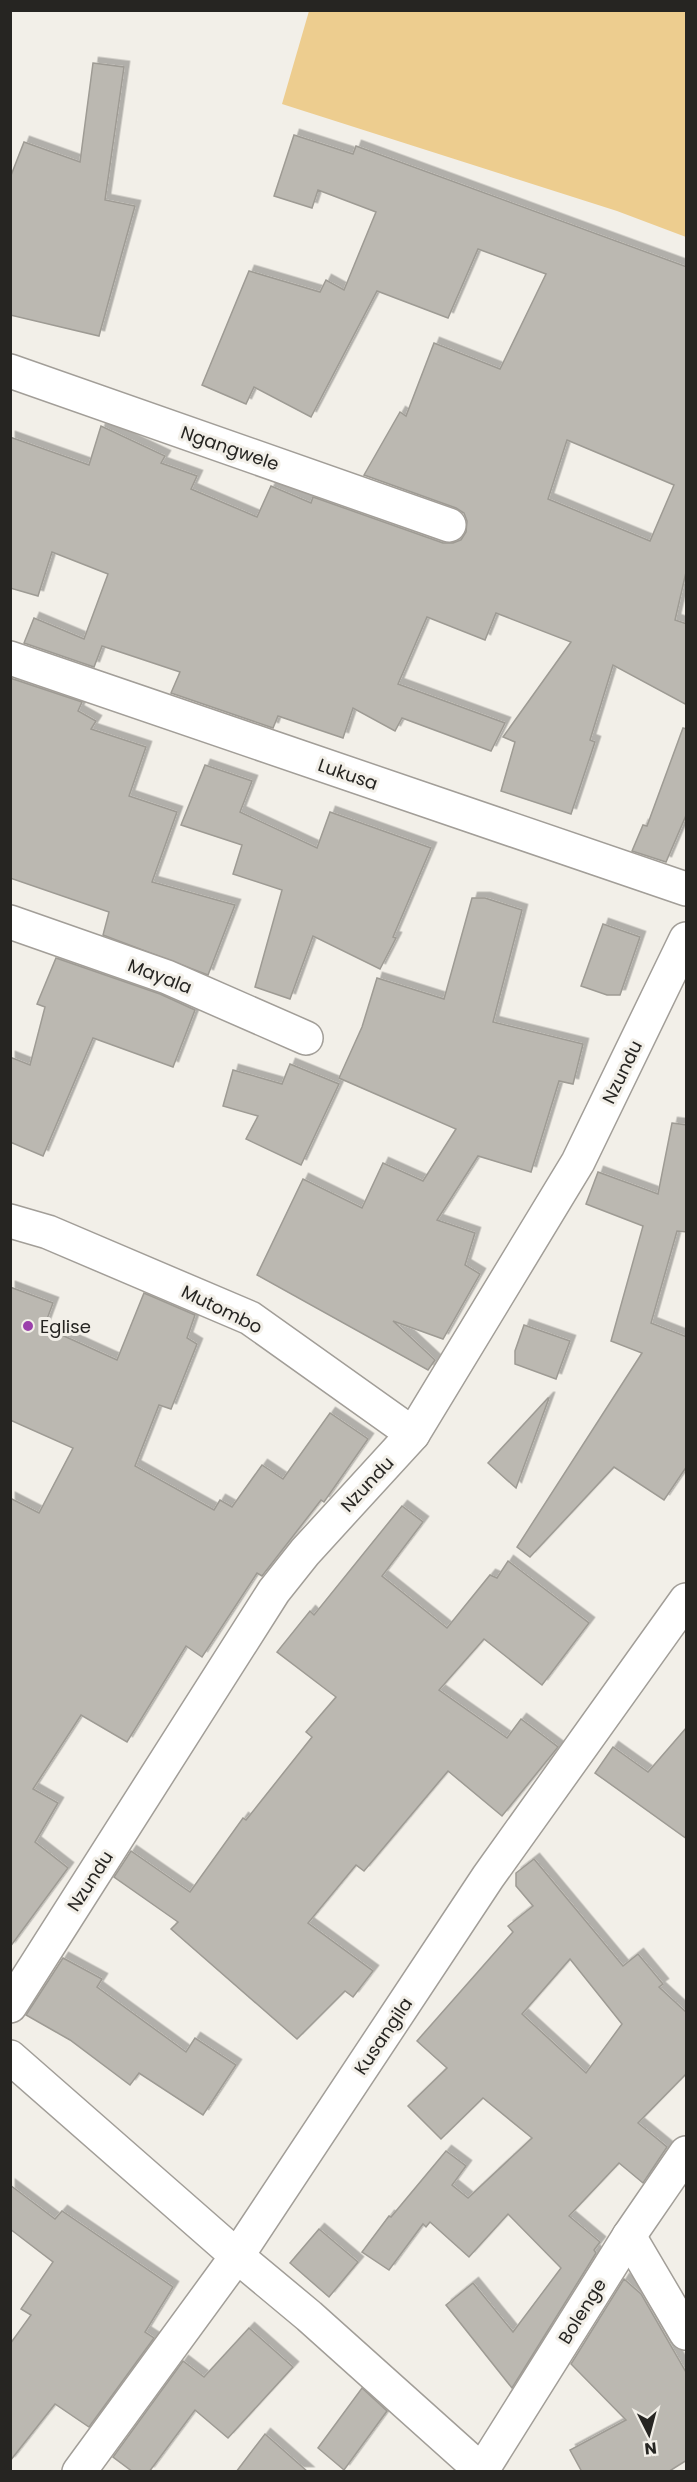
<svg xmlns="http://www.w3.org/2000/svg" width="697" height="2482" viewBox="0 0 697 2482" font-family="Poppins,sans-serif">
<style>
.green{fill:#edcd8f}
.building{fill:#bbb8b1;stroke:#9e9b94;stroke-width:1.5;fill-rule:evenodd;filter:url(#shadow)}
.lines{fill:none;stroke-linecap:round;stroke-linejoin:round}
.minor-casing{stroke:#a29e98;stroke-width:36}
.minor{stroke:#fff;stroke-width:33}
.poi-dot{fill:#9b40ab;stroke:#f2efe8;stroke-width:2}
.labels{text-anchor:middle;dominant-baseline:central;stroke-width:6;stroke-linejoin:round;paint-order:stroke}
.street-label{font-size:18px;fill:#262522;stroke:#f2efe8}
.poi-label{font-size:18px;fill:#262522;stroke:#f2efe8;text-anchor:start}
</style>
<defs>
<filter id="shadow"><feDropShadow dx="5.5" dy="-5.5" stdDeviation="0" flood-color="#0004"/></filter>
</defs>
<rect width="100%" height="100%" fill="#f2efe8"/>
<polygon class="green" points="309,11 686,11 686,237 617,211 282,104"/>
<g class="building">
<polygon points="93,63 124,67 105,200 135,206 99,336 10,315 10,178 24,142 80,162"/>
<path d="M294 135 353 154 356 146 687 267V568L675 620 687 624V705L613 665 590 740 595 742 571 814 501 791 515 742 503 737 571 642 496 613 485 640 427 617 398 684 505 723 491 751 402 718 395 731 353 708 343 738 278 716 273 728 171 693 180 672 102 646 94 667 24 643 34 618 84 639 108 574 52 552 38 596 10 588V437L89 465 101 426 165 456 161 463 197 476 191 489 257 517 271 486 311 503 313 497 443 543H453L461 540 466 532 467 521 464 513 456 508 364 475 400 412 406 416 434 343 500 369 546 274 478 249 448 318 377 291 311 417 254 387 246 404 202 385 249 271 320 292 326 280 344 290 376 212 318 190 312 208 274 196ZM567 440 674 485 650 541 548 499Z"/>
<polygon points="10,678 82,702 78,711 96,721 91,729 146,747 129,796 177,812 152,882 235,905 208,975 103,935 109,912 10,878"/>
<polygon points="683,728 687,729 687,813 666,862 632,851 643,825 647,826"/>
<polygon points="205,765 252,781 240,812 317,848 330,812 431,848 393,937 396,938 380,969 313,936 290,999 255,987 282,890 233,874 242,845 181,825"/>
<polygon points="472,898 485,898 522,910 493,1022 583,1044 573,1084 559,1081 531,1172 478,1156 437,1220 475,1233 465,1265 480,1274 443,1339 393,1321 435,1360 428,1370 257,1275 303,1179 362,1208 383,1163 423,1181 456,1129 339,1078 362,1027 377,978 444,999"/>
<polygon points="603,924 640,937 620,995 607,995 581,986"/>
<polygon points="56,958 160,994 195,1010 173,1067 93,1038 43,1156 10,1142 10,1057 30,1065 45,1007 37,1004"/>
<polygon points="290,1064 339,1084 301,1165 246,1139 258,1116 223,1106 233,1070 282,1084"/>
<polygon points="672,1123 687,1125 687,1232 677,1231 651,1323 687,1337 687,1466 664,1500 614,1467 530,1557 517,1547 642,1353 611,1341 643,1226 586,1204 598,1172 658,1194"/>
<polygon points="10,1287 53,1303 44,1327 117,1360 144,1293 195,1315 187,1338 197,1344 171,1409 159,1405 135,1466 214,1510 220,1500 232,1507 262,1465 283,1479 330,1413 368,1439 324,1502 321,1500 262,1576 257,1573 202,1657 186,1646 127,1742 81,1715 33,1789 58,1803 35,1842 68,1868 10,1947 10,1498 39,1513 73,1448 10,1420"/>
<polygon points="524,1325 570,1341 556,1379 515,1364 515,1351"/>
<polygon points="548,1398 549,1398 516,1488 488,1463"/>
<polygon points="402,1506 423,1522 382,1576 447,1628 490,1575 497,1578 508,1561 589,1623 542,1685 484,1639 439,1690 507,1738 521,1719 558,1747 502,1816 448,1771 364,1871 356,1865 308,1923 373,1971 353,1997 345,1991 297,2039 171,1929 178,1922 114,1877 131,1851 190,1892 243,1818 246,1820 312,1737 306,1732 336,1697 277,1652 310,1611 314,1615"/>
<polygon points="687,1727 687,1839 595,1773 613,1747 648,1772"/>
<path d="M534 1859 623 1966 638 1954 663 1984 659 1987 687 2013V2073L638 2123 667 2147 643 2183 619 2163 569 2216 600 2242 594 2250 596 2253 512 2388 446 2305 473 2283 513 2332 561 2268 508 2214 469 2257 430 2222 426 2227 423 2224 389 2270 362 2252 389 2216 391 2217 446 2151 466 2166 452 2185 468 2198 532 2138 483 2098 441 2139 408 2106 447 2068 417 2041 513 1932 508 1926 533 1906 516 1886V1873ZM570 1959 622 2024 586 2073 522 2014Z"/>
<polygon points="63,1958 102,1979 97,1987 186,2052 195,2038 236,2065 203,2115 139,2073 130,2085 70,2040 26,2015"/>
<polygon points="10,2185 55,2219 62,2211 173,2287 145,2332 154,2338 89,2427 55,2404 10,2461 10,2344 31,2315 21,2309 53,2262 10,2229"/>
<polygon points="319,2229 358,2262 329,2297 290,2263"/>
<polygon points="624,2279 641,2294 687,2374 687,2460 668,2472 582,2472 570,2450 626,2420 571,2364"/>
<polygon points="249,2328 293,2367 228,2438 195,2410 149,2472 133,2472 113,2457 183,2361 204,2377"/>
<polygon points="362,2388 387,2411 344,2470 318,2448"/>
<polygon points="265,2434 308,2472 236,2472"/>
</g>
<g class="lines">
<g class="minor-casing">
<g id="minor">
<polyline points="10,371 449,525"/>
<polyline points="10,658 686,889"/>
<polyline points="10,922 167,977 306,1038"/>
<polyline points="10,1221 48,1232 250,1318 413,1434"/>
<polyline points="10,2006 274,1591 305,1552 413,1434 578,1162 686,939"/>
<polyline points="10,2057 237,2256 309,2316 483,2472"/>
<polyline points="629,2236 686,2333"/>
<polyline points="79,2472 237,2256 488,1877 686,1600"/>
<polyline points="481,2472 629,2236 686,2153"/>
</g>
</g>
<use href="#minor" class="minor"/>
</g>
<circle class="poi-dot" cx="28" cy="1326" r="6"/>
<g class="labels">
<g class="street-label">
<text transform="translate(230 448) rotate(19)">Ngangwele</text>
<text transform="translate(348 774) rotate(19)">Lukusa</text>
<text transform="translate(160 976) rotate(21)">Mayala</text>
<text transform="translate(622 1072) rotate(-64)">Nzundu</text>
<text transform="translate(222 1309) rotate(26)">Mutombo</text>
<text transform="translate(367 1484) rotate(-47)">Nzundu</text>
<text transform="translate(90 1881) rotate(-57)">Nzundu</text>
<text transform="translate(383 2036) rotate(-56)">Kusangila</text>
<text transform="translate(582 2311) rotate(-58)">Bolenge</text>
</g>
<g class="poi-label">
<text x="40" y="1326">Eglise</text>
</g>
</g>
<rect width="697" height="2482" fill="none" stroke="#262522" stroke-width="24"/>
<g transform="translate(649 2434) rotate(174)" stroke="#f2efe8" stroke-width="4.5" paint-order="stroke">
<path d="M0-4.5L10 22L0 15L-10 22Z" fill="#262522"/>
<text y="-9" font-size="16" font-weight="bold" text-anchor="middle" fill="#262522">N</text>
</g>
</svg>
